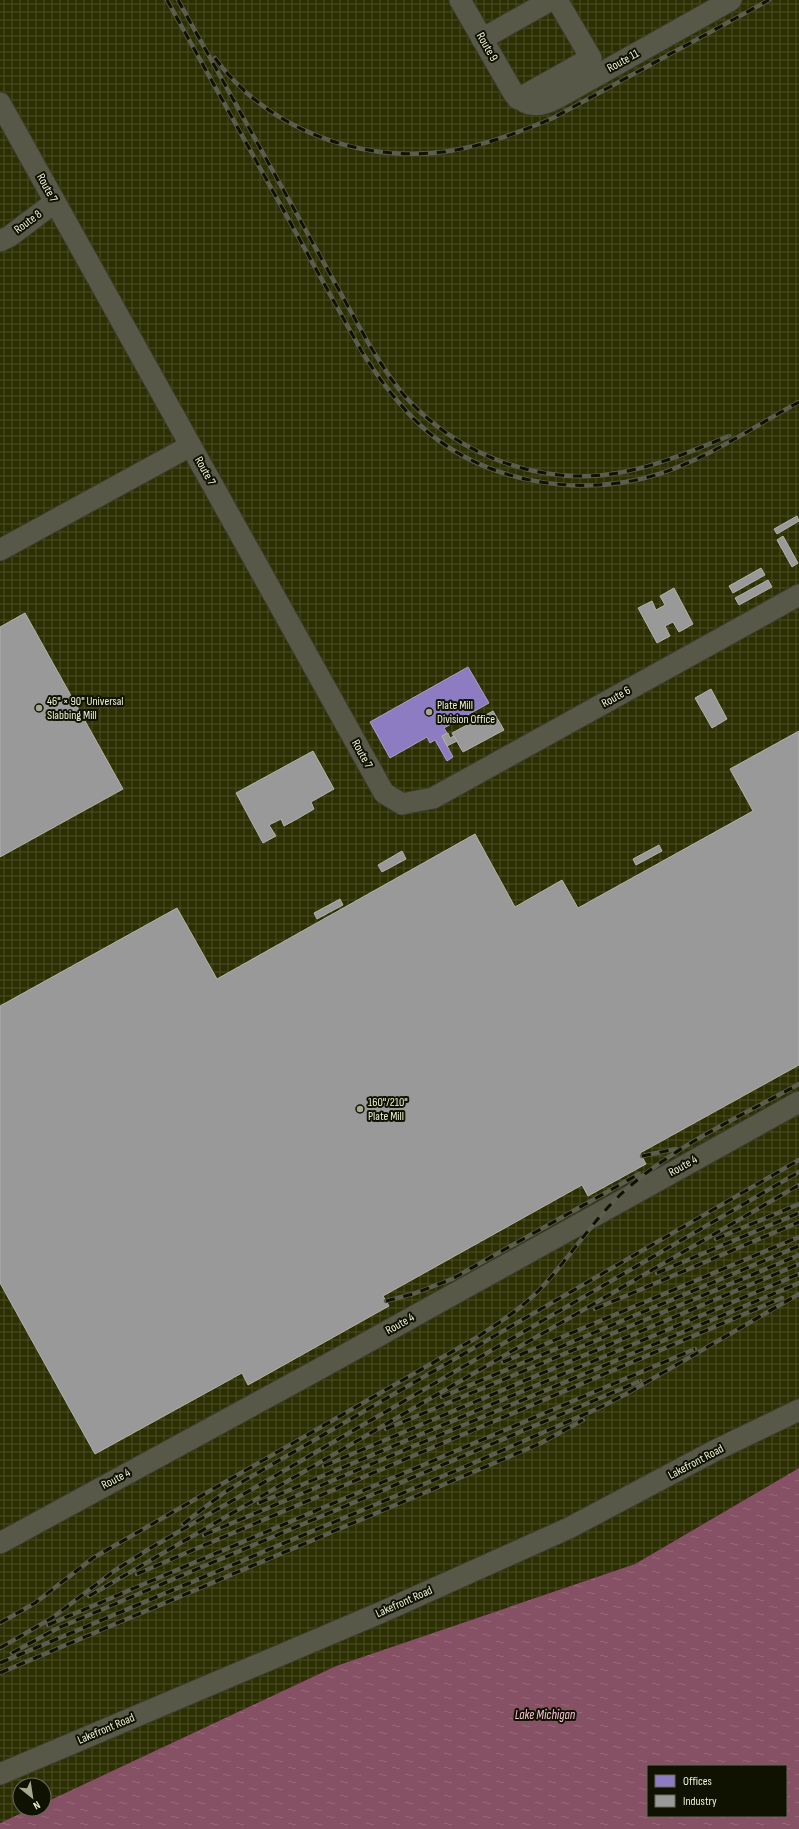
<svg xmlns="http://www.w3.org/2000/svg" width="799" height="1829" viewBox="0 0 799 1829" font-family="'Sofia Sans Condensed',sans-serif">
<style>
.industrial{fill:url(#industrial-grid)}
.water{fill:url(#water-ripples);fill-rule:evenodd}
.offices{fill:#8e7cc3;stroke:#aa9fc9}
.industry{fill:#999;stroke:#b2b3ab}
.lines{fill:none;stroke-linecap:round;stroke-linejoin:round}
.minor-casing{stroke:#3b3d2e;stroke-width:23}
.minor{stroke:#575847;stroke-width:21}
.rail-casing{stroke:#5c5e4d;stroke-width:4.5}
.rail{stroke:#101201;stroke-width:3;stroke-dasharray:9;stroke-linecap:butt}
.poi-dot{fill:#a5a88f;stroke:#101201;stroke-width:1.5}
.labels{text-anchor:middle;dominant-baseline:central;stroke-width:4;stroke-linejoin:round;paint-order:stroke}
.street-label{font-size:12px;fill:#edf1d6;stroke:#101201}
.poi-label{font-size:12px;fill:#edf1d6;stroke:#101201;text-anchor:start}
.water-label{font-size:13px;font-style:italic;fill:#f8c1d6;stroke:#101201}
</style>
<defs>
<pattern id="industrial-grid" width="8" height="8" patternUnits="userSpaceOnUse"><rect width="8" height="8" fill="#2c2f02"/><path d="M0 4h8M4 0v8" fill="none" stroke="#4b4e26"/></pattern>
<pattern id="water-ripples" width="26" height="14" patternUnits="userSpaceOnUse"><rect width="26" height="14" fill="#865065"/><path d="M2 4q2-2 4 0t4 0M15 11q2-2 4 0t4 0" fill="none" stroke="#976a7a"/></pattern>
</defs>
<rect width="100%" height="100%" fill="#1f210c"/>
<polygon class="industrial" points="0,0 799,0 799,1468 635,1564 336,1666 44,1803 44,1785 20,1785 20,1809 30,1809 0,1823"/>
<path class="water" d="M799 1468V1829H0V1823L30 1809H44V1803L336 1666 635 1564ZM648 1766H786V1816H648Z"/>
<polygon class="offices" points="468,667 489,703 444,728 447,733 442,736 453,757 447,761 435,740 430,743 427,737 390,758 370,722"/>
<g class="industry">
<polygon points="797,516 799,521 777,534 774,529"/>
<polygon points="783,536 798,563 792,567 777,540"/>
<polygon points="761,568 765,575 733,593 729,586"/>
<polygon points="768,580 772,587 739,605 735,598"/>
<polygon points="674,588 693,624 679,632 673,622 665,626 670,636 657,643 638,608 652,601 656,610 665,605 660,596"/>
<polygon points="25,613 123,789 0,857 0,627"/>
<polygon points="711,689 727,719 712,728 695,698"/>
<polygon points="493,711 504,730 463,752 452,733"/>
<polygon points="799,731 799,1065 640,1153 646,1164 588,1196 582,1185 383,1296 389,1306 248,1385 242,1373 95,1454 0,1283 0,1006 177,908 217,979 475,834 515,907 562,880 578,908 753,811 730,769"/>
<polygon points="448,733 450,738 454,736 457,741 447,746 442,736"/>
<polygon points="313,751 334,789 311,802 314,809 297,819 284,826 281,819 269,825 276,836 263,843 236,793"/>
<polygon points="659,845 662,851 636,865 633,859"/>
<polygon points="402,851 406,859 382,872 378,865"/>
<polygon points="340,899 343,905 317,919 314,913"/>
</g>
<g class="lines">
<g class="minor-casing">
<g id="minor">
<path d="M460 0 514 94C528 108 540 107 557 98L731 0"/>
<polyline points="482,39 551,0"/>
<polyline points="518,99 591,58 557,0"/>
<polyline points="0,103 384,793 402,804 433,798 799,595"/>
<polyline points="0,241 10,236 55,202"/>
<polyline points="0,550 190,446"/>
<polyline points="0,1543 321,1368 799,1102"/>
<polyline points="0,1774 382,1612 569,1528 716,1450 799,1410"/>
</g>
</g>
<use href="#minor" class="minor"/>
<g class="rail-casing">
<g id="rail">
<path d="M167 0 362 352C379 379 397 403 420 425 482 483 580 499 659 474 709 458 753 427 799 402"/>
<path d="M178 0 370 346C381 363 390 379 403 394 457 456 543 488 623 472 660 465 694 450 729 436"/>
<path d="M215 58C267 129 357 162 443 152 481 147 518 133 553 118L769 0"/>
<polyline points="642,1156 676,1149"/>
<polyline points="716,1239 799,1204"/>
<polyline points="657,1273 799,1213"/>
<polyline points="386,1301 413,1294 452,1279 639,1174"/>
<polyline points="595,1309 799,1222"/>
<polyline points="503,1362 799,1237"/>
<polyline points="442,1397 799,1246"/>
<polyline points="386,1429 799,1255"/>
<polyline points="324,1466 799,1264"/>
<polyline points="259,1503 799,1274"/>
<polyline points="183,1524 225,1492 247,1479 799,1160"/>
<polyline points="204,1535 799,1283"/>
<polyline points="137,1574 782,1298"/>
<polyline points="89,1596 799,1185"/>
<path d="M0 1623 35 1603 93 1558 476 1338C500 1322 524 1307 543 1286 570 1257 591 1223 619 1196 671 1147 738 1118 799 1084"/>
<polyline points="48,1625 695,1349"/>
<polyline points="0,1648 52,1618 114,1571 149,1549 799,1172"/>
<polyline points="12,1653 56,1629 640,1381"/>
<polyline points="0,1663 462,1468 599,1408 626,1394 799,1294"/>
<polyline points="0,1673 539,1444 583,1420"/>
</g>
</g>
<use href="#rail" class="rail"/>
</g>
<g class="poi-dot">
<circle cx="39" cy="708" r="4"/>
<circle cx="429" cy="712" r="4"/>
<circle cx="360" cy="1109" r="4"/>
</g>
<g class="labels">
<g class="street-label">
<text transform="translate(487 47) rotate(60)">Route 9</text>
<text transform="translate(623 61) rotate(-29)">Route 11</text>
<text transform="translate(47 188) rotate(61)">Route 7</text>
<text transform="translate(28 222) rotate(-37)">Route 8</text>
<text transform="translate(205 471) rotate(61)">Route 7</text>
<text transform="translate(616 697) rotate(-29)">Route 6</text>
<text transform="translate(362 754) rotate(61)">Route 7</text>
<text transform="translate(683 1166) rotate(-29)">Route 4</text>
<text transform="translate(400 1324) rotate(-29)">Route 4</text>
<text transform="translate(696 1462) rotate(-28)">Lakefront Road</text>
<text transform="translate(116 1479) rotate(-28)">Route 4</text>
<text transform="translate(404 1602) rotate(-24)">Lakefront Road</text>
<text transform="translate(106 1729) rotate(-23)">Lakefront Road</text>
</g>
<g class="poi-label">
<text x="47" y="701">46" × 90" Universal<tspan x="47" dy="14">Slabbing Mill</tspan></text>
<text x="437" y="705">Plate Mill<tspan x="437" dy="14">Division Office</tspan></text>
<text x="368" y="1102">160"/210"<tspan x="368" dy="14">Plate Mill</tspan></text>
</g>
<g class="water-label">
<text x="545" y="1715">Lake Michigan</text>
</g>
</g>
<rect x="647" y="1765" width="140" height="52" fill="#101201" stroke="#686b56"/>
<rect x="655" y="1775" width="20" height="12" fill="#8e7cc3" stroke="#686b56"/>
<text x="683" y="1785" font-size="12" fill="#edf1d6">Offices</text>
<rect x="655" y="1795" width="20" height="12" fill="#999999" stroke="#686b56"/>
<text x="683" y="1805" font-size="12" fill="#edf1d6">Industry</text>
<g transform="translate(32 1797) rotate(150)"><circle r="19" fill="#101201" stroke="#686b56"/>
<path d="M0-3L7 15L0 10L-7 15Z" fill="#a5a88f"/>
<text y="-6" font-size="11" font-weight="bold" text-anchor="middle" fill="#edf1d6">N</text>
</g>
</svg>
